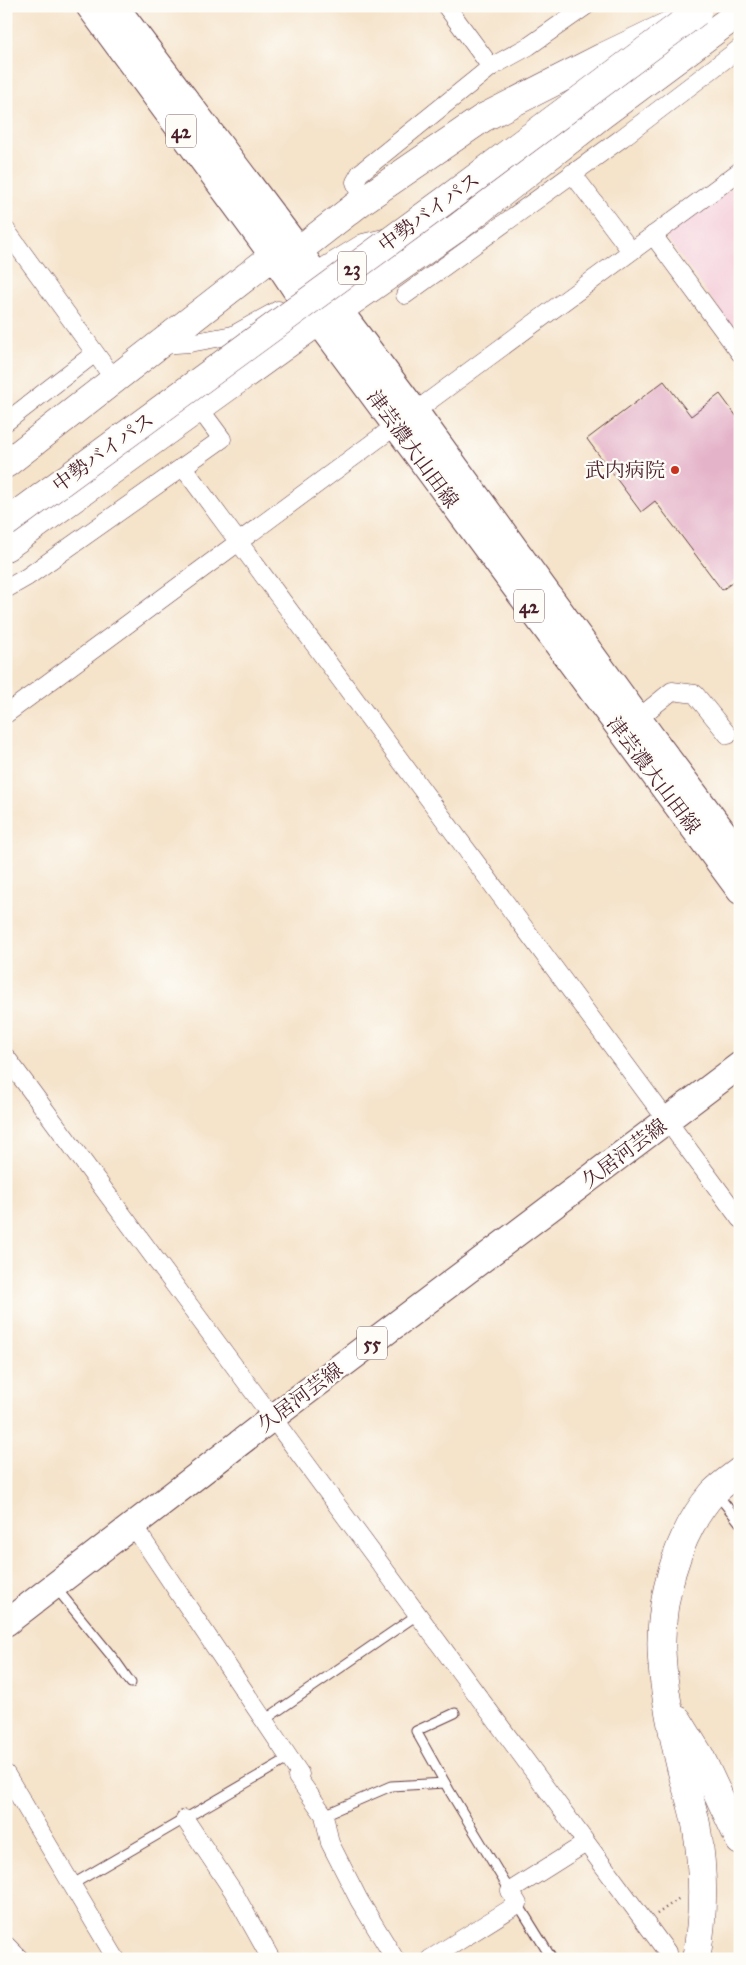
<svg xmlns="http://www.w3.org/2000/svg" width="746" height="1965" viewBox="0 0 746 1965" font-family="'IM FELL Great Primer','Noto Serif JP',serif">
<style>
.built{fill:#f5cfdb}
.building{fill:#e5b3c9}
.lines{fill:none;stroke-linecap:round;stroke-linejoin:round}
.lane-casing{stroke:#643c43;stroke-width:11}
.street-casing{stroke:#643c43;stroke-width:19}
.primary-casing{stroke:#643c43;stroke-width:28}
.highway-casing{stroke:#643c43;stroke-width:29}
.path{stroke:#643c43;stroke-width:2.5;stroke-dasharray:1 4;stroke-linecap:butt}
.lane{stroke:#fff;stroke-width:9}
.street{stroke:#fff;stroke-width:18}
.primary{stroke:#fff;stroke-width:26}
.highway{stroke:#fff;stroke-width:28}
.highway-bridge-casing{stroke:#643c43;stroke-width:29;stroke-linecap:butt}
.highway-bridge{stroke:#fff;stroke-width:28}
.poi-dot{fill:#c8321e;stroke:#fdfcf7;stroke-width:2}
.labels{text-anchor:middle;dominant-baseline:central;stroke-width:4.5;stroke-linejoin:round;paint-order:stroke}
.shield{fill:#fdfcf7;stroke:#806168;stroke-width:1}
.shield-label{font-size:19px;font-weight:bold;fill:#4a1f2b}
.street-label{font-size:20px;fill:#4a1f2b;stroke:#fdfcf7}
.poi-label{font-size:20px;fill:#4a1f2b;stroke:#fdfcf7;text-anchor:end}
</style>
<rect width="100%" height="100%" fill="#fdfcf7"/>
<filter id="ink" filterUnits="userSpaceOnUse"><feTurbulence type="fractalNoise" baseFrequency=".02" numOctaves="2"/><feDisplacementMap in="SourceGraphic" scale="10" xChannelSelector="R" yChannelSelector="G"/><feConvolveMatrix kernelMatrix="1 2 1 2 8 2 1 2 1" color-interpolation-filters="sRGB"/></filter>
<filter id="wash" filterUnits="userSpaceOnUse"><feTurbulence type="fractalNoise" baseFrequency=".0096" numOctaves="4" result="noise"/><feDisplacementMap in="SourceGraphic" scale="20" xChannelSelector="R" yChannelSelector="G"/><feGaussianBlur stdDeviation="1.12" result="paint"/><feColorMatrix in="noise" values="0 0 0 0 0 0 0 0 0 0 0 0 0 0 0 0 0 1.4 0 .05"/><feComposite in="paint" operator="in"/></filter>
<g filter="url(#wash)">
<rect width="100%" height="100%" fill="#f5e3ca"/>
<polygon class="built" points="740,182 740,337 665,236"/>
<g id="blocks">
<polygon class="building" points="664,381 691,416 720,394 740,421 740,577 722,590 655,501 641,512 587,439"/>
</g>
</g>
<g filter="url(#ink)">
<use href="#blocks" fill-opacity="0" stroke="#643c43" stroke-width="1"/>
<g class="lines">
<g class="lane-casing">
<g id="lane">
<polyline points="717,1494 740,1523"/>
<polyline points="56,1588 114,1659 131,1683"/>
<polyline points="455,1713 416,1731 449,1790 510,1891"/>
<polyline points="263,1721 417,1615"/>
<polyline points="324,1815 391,1786 445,1783"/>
<polyline points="73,1884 289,1758"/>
<polyline points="518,1904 552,1959"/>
</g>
</g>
<g class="street-casing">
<g id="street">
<polyline points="446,6 491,67"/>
<polyline points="572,173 631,251"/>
<polyline points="362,201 355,182 360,173 491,67 529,46 586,6"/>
<polyline points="6,230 114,379"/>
<polyline points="653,235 740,353"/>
<polyline points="303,274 314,273 363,243 433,226 457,228"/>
<polyline points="405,295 622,138 740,48"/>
<polyline points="161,345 190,343 233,335 278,310"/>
<polyline points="6,422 95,353"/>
<polyline points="183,467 740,1219"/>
<polyline points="6,589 27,577 222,439 199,408"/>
<polyline points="6,714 740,171"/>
<polyline points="630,725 672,691 695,694 728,735"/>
<polyline points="6,1057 667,1952"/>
<polyline points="133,1525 300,1774 297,1777 324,1815 330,1843 359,1900 395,1959"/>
<polyline points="6,1774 116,1959"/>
<polyline points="185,1819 233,1891 271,1959"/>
<polyline points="6,1945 20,1959"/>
<polyline points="430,1959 518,1904 510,1891 586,1843"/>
</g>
</g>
<g class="primary-casing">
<g id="primary">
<polyline points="89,6 273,256 301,298 740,891"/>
<polyline points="115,6 299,250 339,310 415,411 651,736 740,854"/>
<polyline points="6,1623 272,1418 740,1065"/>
</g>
</g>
<g class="highway-casing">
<g id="highway">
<polyline points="6,464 273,256 299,250 362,201 483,118 603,57 668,26"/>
<polyline points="6,547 319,321 339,310 457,228 603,114 740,12"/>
<polyline points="678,1720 700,1756 740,1841"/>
<path d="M696 1959C704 1916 704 1873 697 1830 694 1808 685 1786 680 1764 672 1730 664 1694 662 1659 658 1604 676 1535 713 1493 721 1485 731 1478 740 1471"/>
</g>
</g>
<polyline class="path" points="657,1914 681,1897"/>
<use href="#lane" class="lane"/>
<use href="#street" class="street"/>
<use href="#primary" class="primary"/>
<use href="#highway" class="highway"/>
<g class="highway-bridge-casing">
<polyline id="highway-bridge" points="6,523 446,200 697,12"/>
</g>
<use href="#highway-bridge" class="highway-bridge"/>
</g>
</g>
<circle class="poi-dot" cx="675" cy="470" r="5"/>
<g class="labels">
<g class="shield">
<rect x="166" y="114.5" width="30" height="33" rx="4"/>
<rect x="338" y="251.5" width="28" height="33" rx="4"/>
<rect x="514" y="589.5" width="30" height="33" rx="4"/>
<rect x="357" y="1326.5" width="30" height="33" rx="4"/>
</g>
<g class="shield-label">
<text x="181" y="131">42</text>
<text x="352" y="268">23</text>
<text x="529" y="606">42</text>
<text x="372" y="1343">55</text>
</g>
<g class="street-label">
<text transform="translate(429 212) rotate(-36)">中勢バイパス</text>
<text transform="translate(413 449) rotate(54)">津芸濃大山田線</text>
<text transform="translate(103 452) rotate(-36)">中勢バイパス</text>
<text transform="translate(654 775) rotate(53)">津芸濃大山田線</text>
<text transform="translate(624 1153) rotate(-37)">久居河芸線</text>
<text transform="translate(300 1397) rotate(-37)">久居河芸線</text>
</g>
<g class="poi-label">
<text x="665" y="470">武内病院</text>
</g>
</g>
<rect width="746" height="1965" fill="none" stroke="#fdfcf7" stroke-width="25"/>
</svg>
